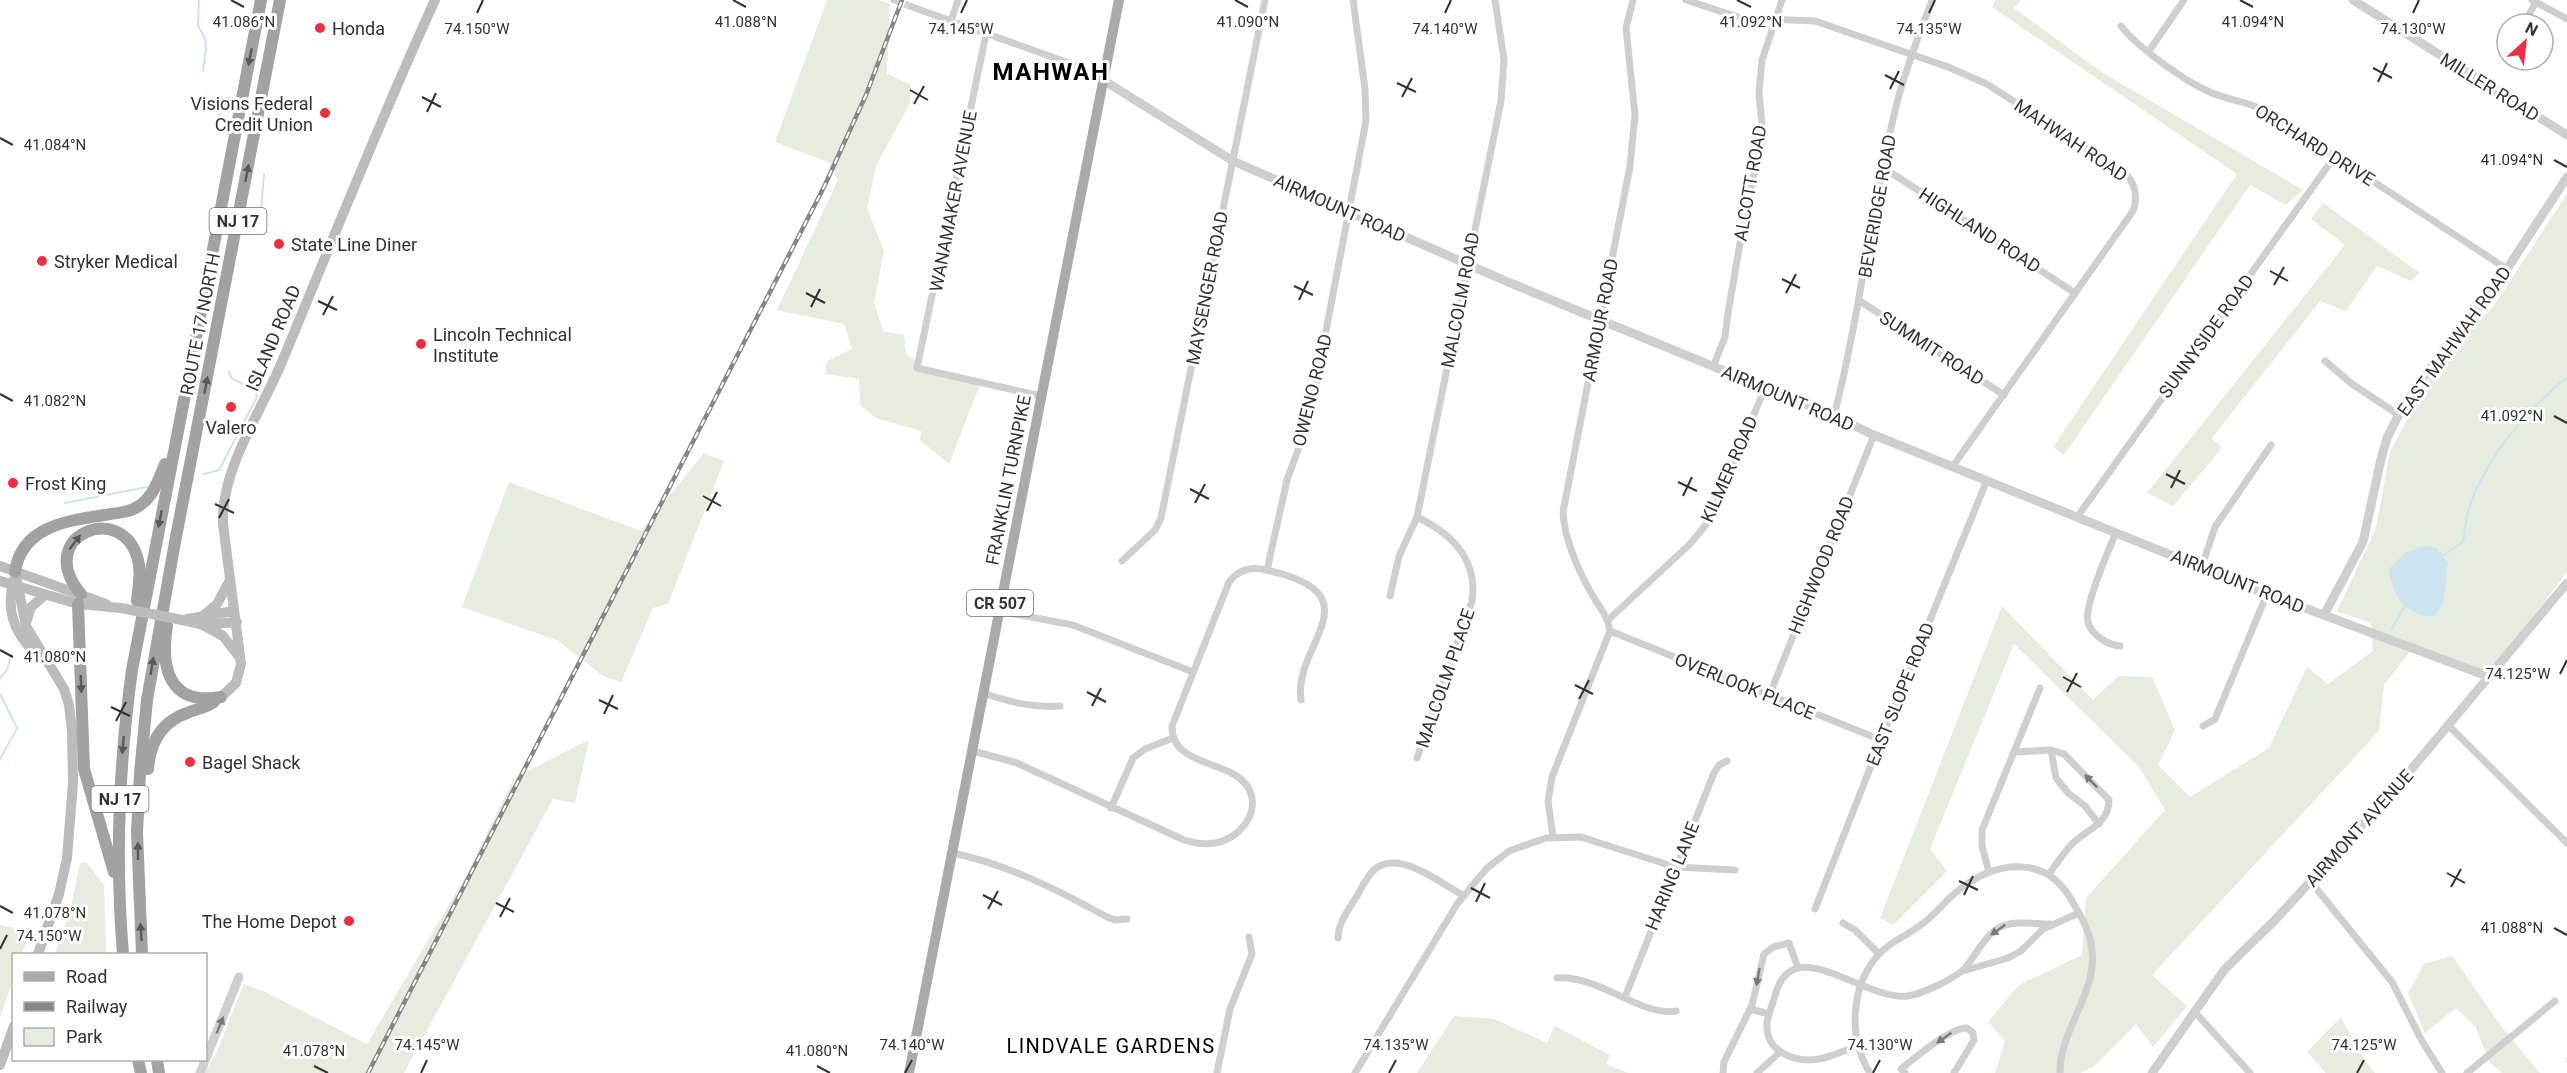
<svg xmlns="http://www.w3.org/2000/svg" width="2567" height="1073" viewBox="0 0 2567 1073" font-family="Roboto,sans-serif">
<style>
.green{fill:#e6ecde}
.water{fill:#cce3f0}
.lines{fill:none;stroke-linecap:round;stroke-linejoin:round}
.stream{stroke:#cce3f0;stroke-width:2}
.minor-tunnel{stroke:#d6d6d6;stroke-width:7;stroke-dasharray:7 3.5;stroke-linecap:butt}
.minor{stroke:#cfcfcf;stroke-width:7}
.tertiary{stroke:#cfcfcf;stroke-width:9}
.secondary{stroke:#bcbcbc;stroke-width:10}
.primary{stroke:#aaa;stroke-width:10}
.trunk{stroke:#a2a2a2;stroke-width:12}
.rail-casing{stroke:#878787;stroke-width:4.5}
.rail{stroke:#fff;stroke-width:2;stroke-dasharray:7;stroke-linecap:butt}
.secondary-bridge{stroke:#bcbcbc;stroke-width:10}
.oneway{fill:#595959}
.oneway2{fill:#797979}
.ticks{fill:none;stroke:#323232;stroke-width:2}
.poi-dot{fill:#f02e43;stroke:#fff;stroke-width:2}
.labels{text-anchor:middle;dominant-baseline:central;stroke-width:6;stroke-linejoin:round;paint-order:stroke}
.shield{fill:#fff;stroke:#707070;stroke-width:1.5}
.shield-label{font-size:16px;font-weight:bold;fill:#323232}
.poi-label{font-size:18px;fill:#323232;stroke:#fff;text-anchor:start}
.street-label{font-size:18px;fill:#323232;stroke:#fff}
.neighbourhood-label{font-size:20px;letter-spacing:1.5px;fill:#000;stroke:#fff}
.district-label{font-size:24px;font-weight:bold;letter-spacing:1.5px;fill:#000;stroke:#fff}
.ticks-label{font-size:15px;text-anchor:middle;fill:#323232;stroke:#fff;stroke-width:6;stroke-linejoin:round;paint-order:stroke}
</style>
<rect width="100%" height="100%" fill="#fff"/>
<g class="green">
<polygon points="827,0 878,0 890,4 887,74 911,85 910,103 876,166 867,208 884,251 874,303 883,331 904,335 906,354 926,368 981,382 949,464 920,440 921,431 876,418 860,405 859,379 825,374 827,361 852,349 844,324 777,310 838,180 828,162 775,142"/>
<polygon points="1996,0 2021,0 2014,8 2103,73 2303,190 2286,205 2250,185 2064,455 2053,447 2237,174 1992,7"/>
<polygon points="2567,194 2567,572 2491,673 2415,645 2384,685 2379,731 2152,975 2187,1006 2153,1047 2136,1024 2093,1067 2080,1073 1995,1073 2005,1041 1988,1022 2019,985 2082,955 2086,898 2165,810 2139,767 2014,644 1930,849 1947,871 1893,925 1880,918 2002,606 2093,700 2118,676 2152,677 2175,730 2158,765 2190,797 2269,748 2307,667 2328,684 2373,651 2371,623 2337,611 2376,528 2390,452 2436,363 2493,307"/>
<polygon points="2323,203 2420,273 2411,281 2377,266 2346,311 2320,301 2212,438 2222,448 2173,506 2147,493 2345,245 2311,219"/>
<polygon points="704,453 724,461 668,604 653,608 621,682 603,676 559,641 462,607 509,482 641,531"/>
<polygon points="589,740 575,803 553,799 404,1073 204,1073 216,1054 244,984 265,992 367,1044 467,874 514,778"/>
<polygon points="86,862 104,885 106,954 55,954 70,910 80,864"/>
<polygon points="0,925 30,931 22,954 14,954 13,979 0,1018"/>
<polygon points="2452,956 2504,1030 2540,1073 2502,1073 2490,1063 2475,1026 2456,1008 2425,1033 2408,993 2424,964"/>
<polygon points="1454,1016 1494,1019 1547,1043 1555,1026 1610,1055 1606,1064 1628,1073 1417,1073"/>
<polygon points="2341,1017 2364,1059 2375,1073 2326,1073 2307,1052"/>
</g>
<path class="water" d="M2424 546 2437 548 2448 563 2443 603 2434 616C2405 617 2392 595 2389 569L2405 553Z"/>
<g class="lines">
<g class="stream">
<polyline points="199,0 198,25 205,39 206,48 203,71"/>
<polyline points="206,95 212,106 221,115"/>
<polyline points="261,212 264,174"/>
<polyline points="204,474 219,470 257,397 255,390 231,378 229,371"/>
<polyline points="65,503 147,487"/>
<path d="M2442 556 2463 542C2465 530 2466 516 2470 505 2489 454 2525 412 2567 377"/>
<polyline points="2391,630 2405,606"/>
<polyline points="0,678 7,670 11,655"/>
<polyline points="0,694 17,728 0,759"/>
<polyline points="2567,1058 2567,1062"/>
</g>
<polyline class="minor-tunnel" points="895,0 912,7"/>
<g class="minor">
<polyline points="894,0 895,0"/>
<path d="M1686 0 1741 18 1815 21 1948 67 1987 84 2126 174C2136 185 2138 197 2133 211L1953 466"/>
<polyline points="2532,0 2567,19"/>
<polyline points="912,7 1069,63 1103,80"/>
<polyline points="2528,16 2536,2"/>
<polyline points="951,21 958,0"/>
<path d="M2121 26C2137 47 2186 82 2210 92 2229 101 2249 101 2267 112L2507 269"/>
<polyline points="986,34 917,368 1041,396"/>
<polyline points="2149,51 2184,0"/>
<polyline points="1884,168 2075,293"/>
<polyline points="1860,301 2004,395"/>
<polyline points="2325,361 2352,384 2399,415"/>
<polyline points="1713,367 1725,337 1728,313 1745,214 1763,134 1759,93 1762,60 1782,0"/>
<path d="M1834 416C1861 311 1871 204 1898 99 1907 65 1920 33 1932 0"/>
<polyline points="2078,516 2335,156"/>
<path d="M1417 517C1452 534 1478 559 1472 601L1417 758"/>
<path d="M2116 532C2109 550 2084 605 2088 622 2091 635 2108 645 2120 646"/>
<polyline points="1122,561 1155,530 1161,518 1265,0"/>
<polyline points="2202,566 2215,527 2271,445"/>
<polyline points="1267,570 1287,480 1302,439 1313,399 1366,121 1365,89 1353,0"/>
<polyline points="1390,596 1399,556 1417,517 1501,101 1504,60 1495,0"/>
<polyline points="999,611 1073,625 1193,672"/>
<polyline points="1608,620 1690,544 1709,521 1765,388"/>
<polyline points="1610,631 1881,740"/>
<path d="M983 693C1009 702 1033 708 1060 706"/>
<polyline points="1769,696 1874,435"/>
<polyline points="2203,726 2215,719 2267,594"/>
<polyline points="2449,726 2567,843"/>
<polyline points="2051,750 2056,778 2068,793 2085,806 2099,824"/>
<path d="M973 751 1017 763 1184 840C1194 843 1204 845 1215 843 1239 839 1261 813 1249 789 1233 759 1171 768 1172 726L1229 582C1239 569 1251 566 1266 570 1379 594 1292 645 1301 700"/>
<path d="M2014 752 2051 750 2064 754 2109 800C2109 823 2088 829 2073 843 2064 852 2057 863 2049 874"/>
<polyline points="1111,808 1133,758 1145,749 1173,738"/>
<path d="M1553 837 1548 801 1552 777 1610 631C1608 618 1603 612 1596 601 1581 577 1564 540 1563 512L1630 166 1635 115 1626 28 1633 0"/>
<path d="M953 853C1009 865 1058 890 1107 917L1115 920 1127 919"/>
<polyline points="1989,872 1982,846 1982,830 2040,688"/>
<polyline points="2311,882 2392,982 2422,1041 2442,1073"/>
<polyline points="1815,909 1881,740 1987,480"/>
<polyline points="1843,923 1855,930 1879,954"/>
<path d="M1338 938C1338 923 1349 909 1357 896 1362 887 1367 876 1375 869 1399 849 1442 884 1464 896"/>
<polyline points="1963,971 2008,958 2021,951 2043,929 2079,913"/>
<path d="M1557 978C1600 975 1641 1017 1676 1011"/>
<polyline points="1625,997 1714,773 1719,765 1727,761"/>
<polyline points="1750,1009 1769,1014"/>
<polyline points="2194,1011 2250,1073"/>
<path d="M1858 1046C1845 1050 1832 1057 1819 1059 1796 1063 1765 1052 1767 1024 1767 1017 1771 1009 1773 1002 1777 990 1779 978 1791 971 1818 954 1874 1001 1908 996 1922 994 1956 978 1965 968 1976 955 1985 935 2000 927 2014 920 2035 924 2050 924"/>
<polyline points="1217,1073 1230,1009 1252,954 1249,937"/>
<polyline points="1355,1073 1457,904 1487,868 1509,851 1546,838 1581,837 1675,867 1735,870"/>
<polyline points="1723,1073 1724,1062 1752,1005 1764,954 1773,947 1789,943 1798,968"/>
<polyline points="1757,1073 1780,1052"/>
<path d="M1870 1073C1848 1038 1850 986 1879 954 1892 940 1913 933 1927 920 1939 910 1948 898 1960 889 1998 860 2047 855 2072 901 2081 916 2091 933 2092 951 2097 994 2059 1031 2060 1073"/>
<path d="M1905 1073 1901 1069C1915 1058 1951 1027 1967 1028L1973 1033 1974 1040 1954 1073"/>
<polyline points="2467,1073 2555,1001"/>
</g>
<g class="tertiary">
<polyline points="2353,0 2567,135"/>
<polyline points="1103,80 1233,161 1508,282 1834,416 1874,435 2267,594 2490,677"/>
<polyline points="2324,615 2363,542 2381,459 2387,438 2396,420 2420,381 2507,269 2567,177"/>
<polyline points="200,1073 239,977"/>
<polyline points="2152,1073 2224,970 2276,919 2394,790 2567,583"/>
</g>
<g class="secondary">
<polyline points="0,566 106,604"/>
<polyline points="15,572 26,626 64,689 69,705 72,731 73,783 67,858 59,894 38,954"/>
<polyline points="0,581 78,604 121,608"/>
<path d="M13 581C7 610 12 629 33 651"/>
<polyline points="204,615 217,604 230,580"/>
<polyline points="187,619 234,611"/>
<polyline points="182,620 203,625 237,622"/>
<polyline points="26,623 31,607 45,595"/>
<polyline points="203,625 223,636 240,658"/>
<path d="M221 697 236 683 241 664 223 524C221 469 260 414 281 364 332 242 380 120 435 0"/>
<polyline points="0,1065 14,1026"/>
</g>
<polyline class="primary" points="909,1073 1119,0"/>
<g class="trunk">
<path d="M15 572C23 517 87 520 128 511 151 504 157 484 165 464"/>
<path d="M81 594C32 536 123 499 138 560 142 573 138 587 137 601"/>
<polyline points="78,604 84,769 114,872"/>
<path d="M167 626C160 669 170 706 221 697"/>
<path d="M148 769C150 743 161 722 187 713 196 709 206 708 214 702"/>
<path d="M123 954C115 859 119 764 132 670L261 0"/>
<polyline points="142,954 137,832 140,773 147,700 175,542 280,0"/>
<polyline points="138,1060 141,1073"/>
<polyline points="157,1060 159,1073"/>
</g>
<g class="rail-casing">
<polyline id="rail" points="368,1073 824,187 866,95 902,0"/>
</g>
<use href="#rail" class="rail"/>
<polyline class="secondary-bridge" points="121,608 182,620"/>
</g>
<defs><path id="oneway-solid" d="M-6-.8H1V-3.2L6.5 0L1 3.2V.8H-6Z" transform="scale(1.5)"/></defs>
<g class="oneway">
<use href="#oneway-solid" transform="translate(250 57) rotate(101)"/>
<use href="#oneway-solid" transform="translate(247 173) rotate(-79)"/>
<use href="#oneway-solid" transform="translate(206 385) rotate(-79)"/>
<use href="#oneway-solid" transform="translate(160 519) rotate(101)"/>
<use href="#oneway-solid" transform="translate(75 542) rotate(-53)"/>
<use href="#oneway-solid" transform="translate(152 666) rotate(-81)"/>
<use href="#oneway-solid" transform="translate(81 684) rotate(88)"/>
<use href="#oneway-solid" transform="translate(123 745) rotate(95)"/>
<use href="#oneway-solid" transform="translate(138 851) rotate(-90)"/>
<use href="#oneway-solid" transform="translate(141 932) rotate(-94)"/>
</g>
<g class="oneway2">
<use href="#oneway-solid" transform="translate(2091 781) rotate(-134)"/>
<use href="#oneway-solid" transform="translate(1998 930) rotate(145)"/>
<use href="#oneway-solid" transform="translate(1758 977) rotate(100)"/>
<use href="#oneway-solid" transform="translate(220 1025) rotate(-68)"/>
<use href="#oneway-solid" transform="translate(1944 1038) rotate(145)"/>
</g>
<path class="ticks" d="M231 0 244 7M733 0 746 7M1235 0 1248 7M1737 0 1751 7M2240 0 2253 7M477 13 483 0M961 13 967 0M1445 13 1451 0M1929 13 1935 0M2413 13 2419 0M2373 68 2392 78M1885 75 1904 85M2378 82 2387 63M1397 83 1416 92M1890 89 1899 71M910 90 928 100M422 97 441 107M1402 97 1412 78M914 104 924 86M427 112 436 93M0 138 13 145M2554 160 2567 167M2270 271 2288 281M1782 279 1800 288M2274 285 2284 267M1294 286 1313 295M806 293 825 303M1786 293 1796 274M1299 300 1308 281M318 301 337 310M811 307 820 289M323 315 333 296M0 394 13 401M2554 416 2567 423M2166 474 2185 484M1678 482 1697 491M2171 488 2180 470M1190 489 1209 499M703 496 721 506M1683 496 1692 477M1195 503 1205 484M215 504 234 513M707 511 717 492M219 518 229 499M0 650 13 657M2560 674 2567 660M2063 677 2081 687M1575 685 1593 694M1087 692 1106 702M2067 692 2077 673M1579 699 1589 680M599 700 618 709M1092 706 1101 688M111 707 130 716M604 714 613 695M116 721 126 702M2447 873 2465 883M1959 881 1978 890M2451 887 2461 869M1471 888 1490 898M983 895 1002 905M1964 895 1973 876M1476 902 1485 883M496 903 514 912M0 906 13 913M988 909 998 891M500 917 510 898M2554 928 2567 935M0 949 7 935M314 1066 328 1073M817 1066 830 1073M421 1073 427 1060M905 1073 912 1060M1389 1073 1396 1060M1873 1073 1880 1060M2357 1073 2364 1060"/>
<g class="poi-dot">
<circle cx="320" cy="28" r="6"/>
<circle cx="325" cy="113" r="6"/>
<circle cx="279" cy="244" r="6"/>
<circle cx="42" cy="261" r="6"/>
<circle cx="421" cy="344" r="6"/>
<circle cx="231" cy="407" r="6"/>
<circle cx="13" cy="483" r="6"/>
<circle cx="190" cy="762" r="6"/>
<circle cx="349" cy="921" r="6"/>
</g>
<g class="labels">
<g class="shield">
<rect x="209.5" y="208" width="57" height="26" rx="4.5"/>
<rect x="967" y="590" width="66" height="26" rx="4.5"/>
<rect x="91.5" y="786" width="57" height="26" rx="4.5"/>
</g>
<g class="shield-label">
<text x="238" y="221">NJ 17</text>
<text x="1000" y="603">CR 507</text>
<text x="120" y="799">NJ 17</text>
</g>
<g class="poi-label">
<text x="332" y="28">Honda</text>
<text x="313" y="103" text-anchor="end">Visions Federal<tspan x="313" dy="21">Credit Union</tspan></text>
<text x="291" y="244">State Line Diner</text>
<text x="54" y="261">Stryker Medical</text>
<text x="433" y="334">Lincoln Technical<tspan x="433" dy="21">Institute</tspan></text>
<text x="231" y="427" text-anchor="middle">Valero</text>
<text x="25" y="483">Frost King</text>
<text x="202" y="762">Bagel Shack</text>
<text x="337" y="921" text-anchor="end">The Home Depot</text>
</g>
<g class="street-label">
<text transform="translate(2490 87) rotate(32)">MILLER ROAD</text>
<text transform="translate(2071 140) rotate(34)">MAHWAH ROAD</text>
<text transform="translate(2315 145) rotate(32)">ORCHARD DRIVE</text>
<text transform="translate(1750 183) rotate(-80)">ALCOTT ROAD</text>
<text transform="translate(953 201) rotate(-79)">WANAMAKER AVENUE</text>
<text transform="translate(1877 206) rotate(-80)">BEVERIDGE ROAD</text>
<text transform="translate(1340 208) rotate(24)">AIRMOUNT ROAD</text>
<text transform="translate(1980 230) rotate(33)">HIGHLAND ROAD</text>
<text transform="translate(1207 288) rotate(-79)">MAYSENGER ROAD</text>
<text transform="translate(1460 300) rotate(-79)">MALCOLM ROAD</text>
<text transform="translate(1600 320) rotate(-79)">ARMOUR ROAD</text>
<text transform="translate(200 324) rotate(-79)">ROUTE 17 NORTH</text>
<text transform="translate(2206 336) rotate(-54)">SUNNYSIDE ROAD</text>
<text transform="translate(273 338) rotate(-67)">ISLAND ROAD</text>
<text transform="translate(2454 341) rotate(-54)">EAST MAHWAH ROAD</text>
<text transform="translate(1932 348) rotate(33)">SUMMIT ROAD</text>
<text transform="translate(1312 390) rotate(-76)">OWENO ROAD</text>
<text transform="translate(1788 398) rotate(23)">AIRMOUNT ROAD</text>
<text transform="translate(1729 469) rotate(-66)">KILMER ROAD</text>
<text transform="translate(1008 480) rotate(-79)">FRANKLIN TURNPIKE</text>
<text transform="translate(1821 565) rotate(-68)">HIGHWOOD ROAD</text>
<text transform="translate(2238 581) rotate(22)">AIRMOUNT ROAD</text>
<text transform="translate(1445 678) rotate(-71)">MALCOLM PLACE</text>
<text transform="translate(1745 686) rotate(22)">OVERLOOK PLACE</text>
<text transform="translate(1900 694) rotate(-68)">EAST SLOPE ROAD</text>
<text transform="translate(2359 828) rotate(-48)">AIRMONT AVENUE</text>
<text transform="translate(1672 876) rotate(-68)">HARING LANE</text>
</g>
<g class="neighbourhood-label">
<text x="1111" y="1046">LINDVALE GARDENS</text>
</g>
<g class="district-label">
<text x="1051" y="72">MAHWAH</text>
</g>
</g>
<g class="ticks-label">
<text x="244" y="27">41.086°N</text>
<text x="746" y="27">41.088°N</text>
<text x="1248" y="27">41.090°N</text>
<text x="1751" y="27">41.092°N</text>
<text x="2253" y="27">41.094°N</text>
<text x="477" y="34">74.150°W</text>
<text x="961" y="34">74.145°W</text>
<text x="1445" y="34">74.140°W</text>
<text x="1929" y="34">74.135°W</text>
<text x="2413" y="34">74.130°W</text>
<text x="55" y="150">41.084°N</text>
<text x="2512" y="165">41.094°N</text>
<text x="55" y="406">41.082°N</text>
<text x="2512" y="421">41.092°N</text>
<text x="55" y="662">41.080°N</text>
<text x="2518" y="679">74.125°W</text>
<text x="55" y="918">41.078°N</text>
<text x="2512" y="933">41.088°N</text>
<text x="49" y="941">74.150°W</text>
<text x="427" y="1050">74.145°W</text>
<text x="912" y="1050">74.140°W</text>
<text x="1396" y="1050">74.135°W</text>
<text x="1880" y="1050">74.130°W</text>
<text x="2364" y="1050">74.125°W</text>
<text x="817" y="1056">41.080°N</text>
<text x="314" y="1056">41.078°N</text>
</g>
<rect x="12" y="953" width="195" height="108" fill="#ffffff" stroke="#adadad" stroke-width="1.5"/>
<rect x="24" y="972" width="30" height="9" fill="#aaaaaa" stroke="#adadad" stroke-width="1.5"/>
<text x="66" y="983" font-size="18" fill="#323232">Road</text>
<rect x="24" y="1002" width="30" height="9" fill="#878787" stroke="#adadad" stroke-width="1.5"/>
<text x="66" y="1013" font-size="18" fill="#323232">Railway</text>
<rect x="24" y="1028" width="30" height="18" fill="#e6ecde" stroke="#adadad" stroke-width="1.5"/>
<text x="66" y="1043" font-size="18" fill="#323232">Park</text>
<g transform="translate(2525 42) rotate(27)"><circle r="28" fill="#ffffff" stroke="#adadad" stroke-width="1.5"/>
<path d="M0-4.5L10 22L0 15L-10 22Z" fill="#f02e43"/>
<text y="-9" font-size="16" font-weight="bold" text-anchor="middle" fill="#323232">N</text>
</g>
</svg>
